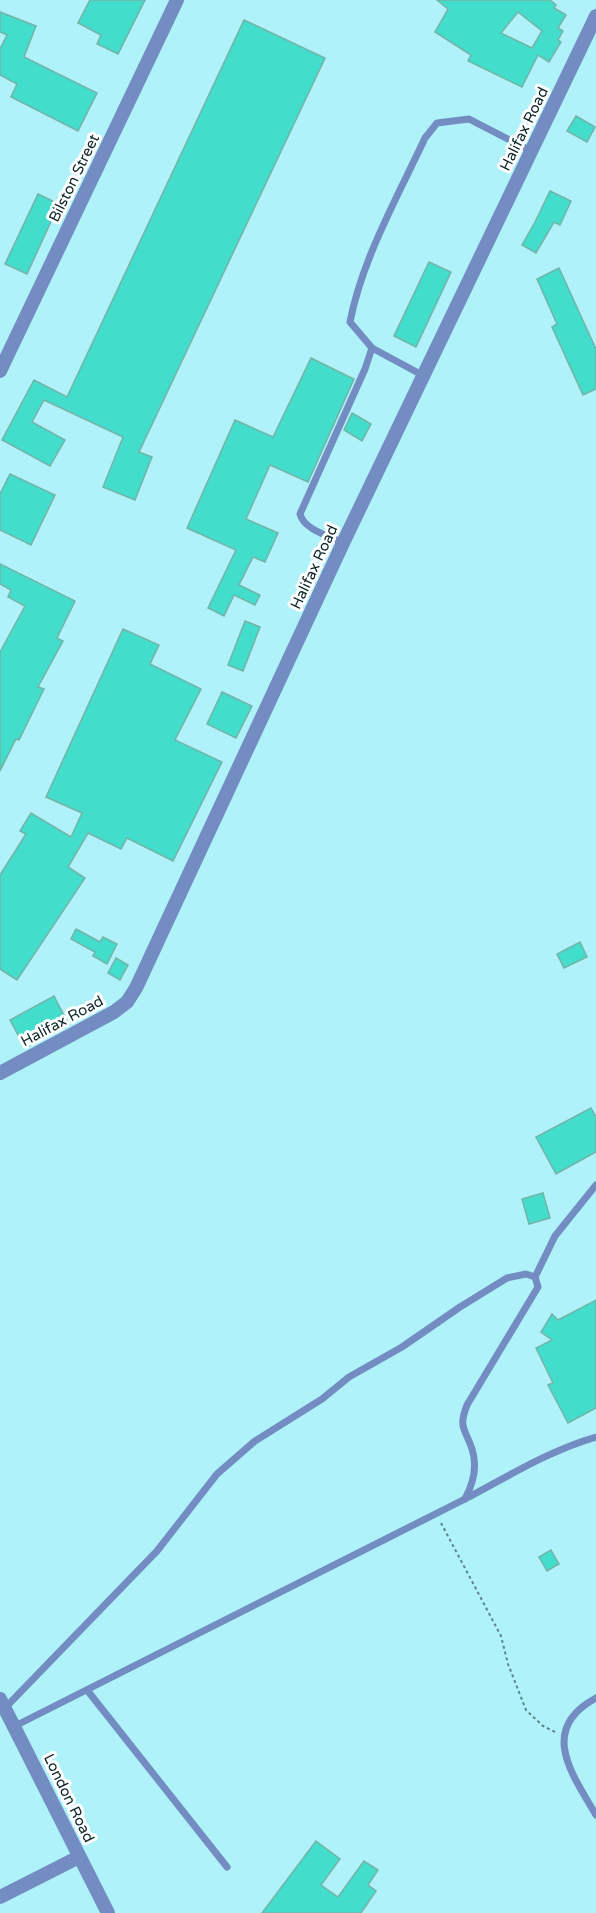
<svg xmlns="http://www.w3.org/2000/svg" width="596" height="1913" viewBox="0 0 596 1913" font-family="'Varela Round',sans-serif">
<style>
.building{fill:#42ddcb;stroke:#74b3a9;stroke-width:1.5;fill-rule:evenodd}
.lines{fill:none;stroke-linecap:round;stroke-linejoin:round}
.path{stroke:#59868b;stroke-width:2;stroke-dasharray:3 3;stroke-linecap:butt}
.service{stroke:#738dc2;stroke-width:7}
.minor{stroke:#738dc2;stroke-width:14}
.labels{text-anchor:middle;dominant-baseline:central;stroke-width:6;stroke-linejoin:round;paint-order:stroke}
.street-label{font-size:15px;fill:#0c272a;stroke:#fff}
</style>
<rect width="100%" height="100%" fill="#b0f2f9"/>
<g class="building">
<polygon points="90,0 145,0 118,54 97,44 101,35 78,23"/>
<path d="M437 0H550L556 5 554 8 566 15 558 28 563 31 558 40 561 42 549 62 538 55 522 87 468 61 471 55 435 32 448 9ZM518 12 542 31 532 48 501 33Z"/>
<polygon points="0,12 36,26 24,57 97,93 78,131 11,97 17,84 0,75 0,49 7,35 0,32"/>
<polygon points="244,20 325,58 139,452 152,457 135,500 103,487 123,437 44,400 32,422 65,440 50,466 2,440 34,380 67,397"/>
<polygon points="576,116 595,127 587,142 567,131"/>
<polygon points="550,191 571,201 560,225 554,222 536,253 522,245 535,222"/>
<polygon points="38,194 59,204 27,274 5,264"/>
<polygon points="429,262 451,272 416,347 394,336"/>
<polygon points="559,268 596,349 596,389 583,395 552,327 557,324 537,279"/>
<polygon points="311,358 354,379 308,482 270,465 246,519 278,533 265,562 253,557 239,585 260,595 255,605 234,595 224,616 208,608 236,550 187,528 235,420 273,437"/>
<polygon points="352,413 371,424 362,441 344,430"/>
<polygon points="10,474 55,495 31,545 0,530 0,494"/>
<polygon points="0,564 75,601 57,638 63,641 38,687 44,689 19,740 16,739 0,771 0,652 25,606 8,597 11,590 0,584"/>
<polygon points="245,621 260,627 243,671 228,665"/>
<polygon points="123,629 159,645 150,664 201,689 175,740 222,762 173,861 127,838 121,849 88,833 68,867 85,878 17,980 0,969 0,875 26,834 20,831 31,813 71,837 82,813 46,797"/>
<polygon points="222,692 252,706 236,738 207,724"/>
<polygon points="76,929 100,942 103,937 117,944 107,964 93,956 95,952 71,939"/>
<polygon points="580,942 587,957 564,968 557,954"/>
<polygon points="116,958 128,965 120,980 108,973"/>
<polygon points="54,996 69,1025 25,1048 10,1020"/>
<polygon points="591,1108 596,1117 596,1152 556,1174 536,1137"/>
<polygon points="543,1193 550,1218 529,1224 522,1199"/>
<polygon points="596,1300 596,1408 568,1423 548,1385 553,1383 536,1348 552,1340 541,1332 552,1314 558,1320"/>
<polygon points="551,1550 559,1564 547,1571 539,1557"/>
<polygon points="316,1841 340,1859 321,1885 338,1897 364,1861 378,1870 368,1885 376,1891 361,1913 262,1913"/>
</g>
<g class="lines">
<polyline class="path" points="441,1523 501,1636 508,1664 526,1710 543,1726 555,1732"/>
<g class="service">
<polyline points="372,348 424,376"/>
<path d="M343 543C330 536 304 530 300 514L365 369 372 348 350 322C362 259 398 196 425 138L437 123 469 119 531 151"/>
<polyline points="535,1277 555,1236 596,1185"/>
<polyline points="87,1690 227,1867"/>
<path d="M596 1698C538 1729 572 1774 596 1815"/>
<path d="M5 1708 157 1551 217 1474 255 1441 322 1399 349 1377 402 1347 460 1307 507 1278 526 1274 535 1277 538 1287 467 1405C458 1428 465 1428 472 1449 478 1467 473 1484 465 1499"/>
<path d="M15 1726 465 1499C507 1477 550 1450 596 1437"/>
</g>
<g class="minor">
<polyline points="0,371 177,0"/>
<polyline points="0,1073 114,1012 127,1002 136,988 343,543 596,16"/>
<polyline points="0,1699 108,1913"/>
<polyline points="0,1897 79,1857"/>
</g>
</g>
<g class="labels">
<g class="street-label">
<text transform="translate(524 129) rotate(-64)">Halifax Road</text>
<text transform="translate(74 178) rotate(-64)">Bilston Street</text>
<text transform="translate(314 567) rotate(-65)">Halifax Road</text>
<text transform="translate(62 1021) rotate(-28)">Halifax Road</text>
<text transform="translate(69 1798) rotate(64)">London Road</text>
</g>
</g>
</svg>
